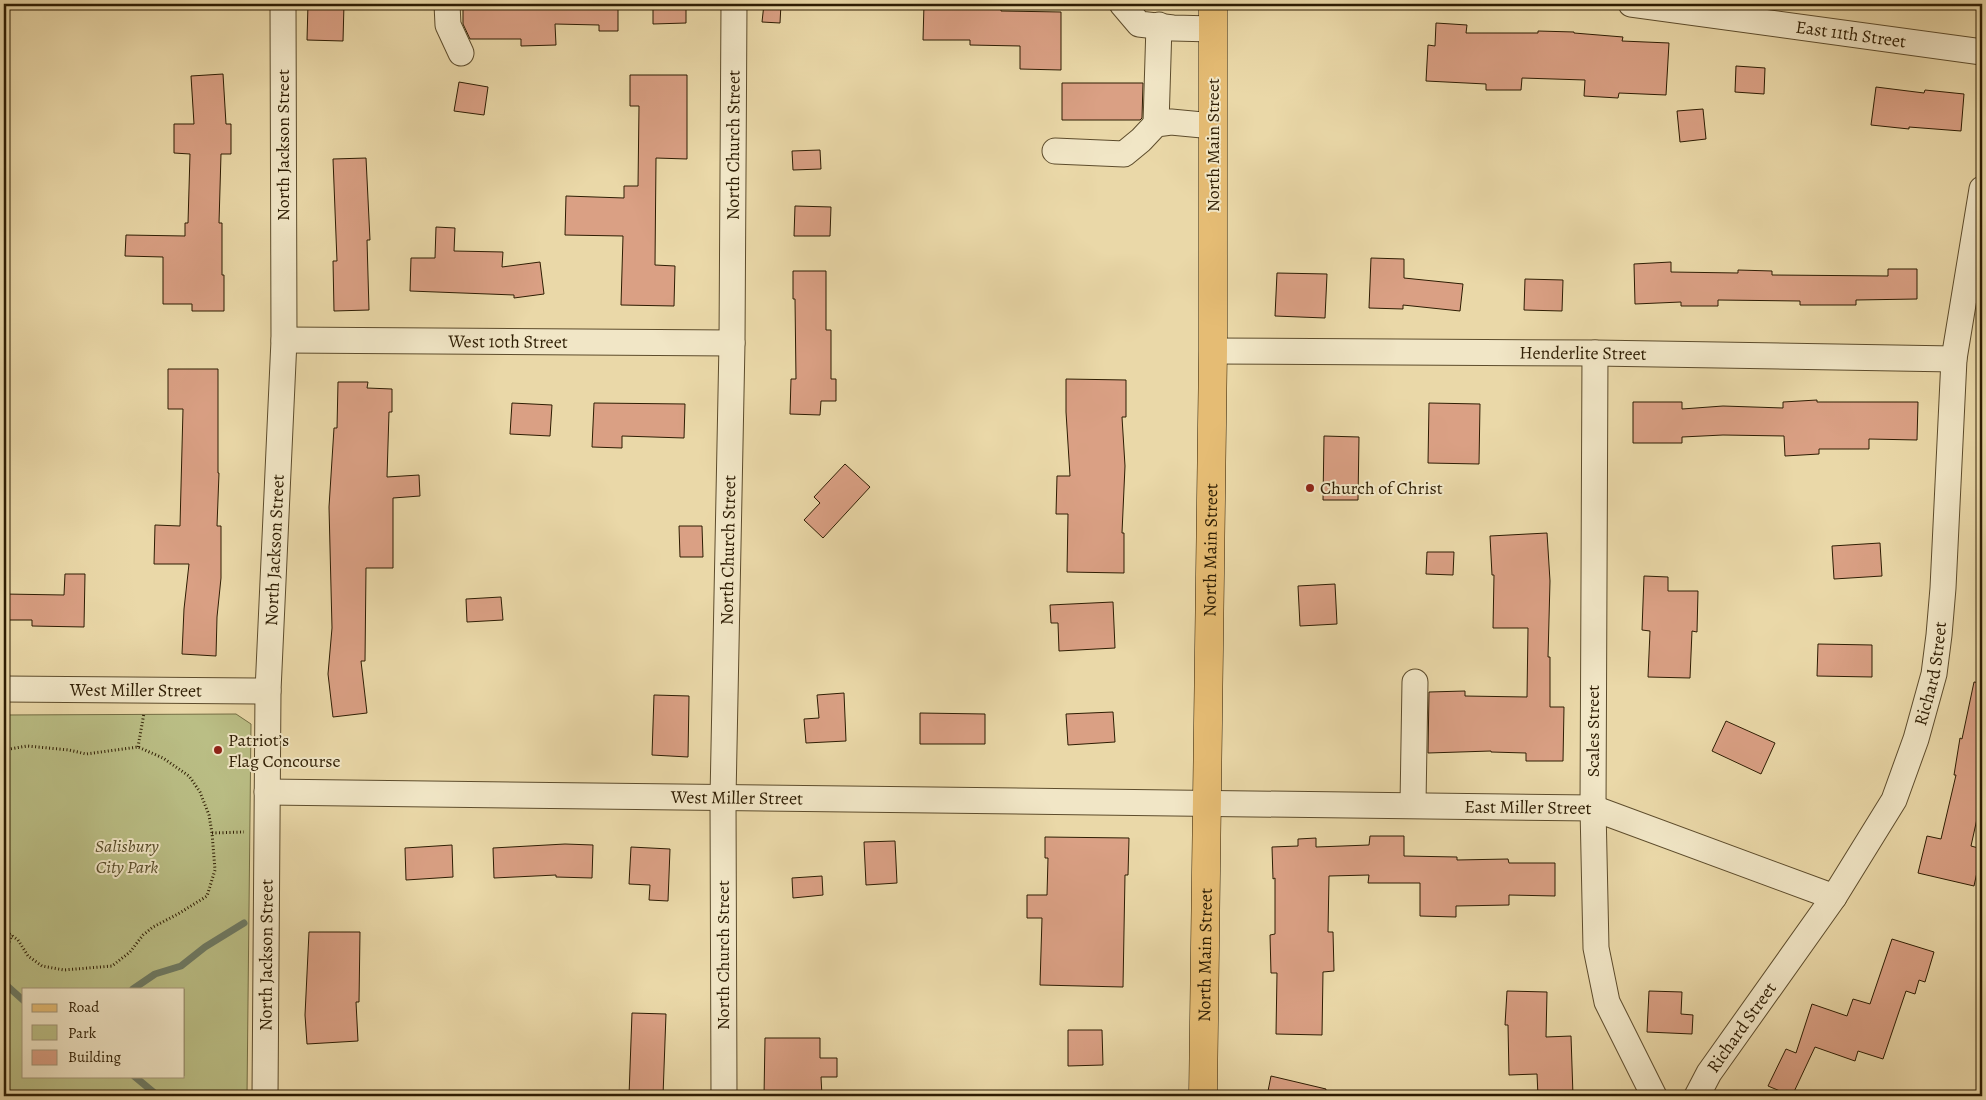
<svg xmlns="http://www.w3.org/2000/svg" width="1986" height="1100" viewBox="0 0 1986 1100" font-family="Alegreya,serif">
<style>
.green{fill:#babe85;stroke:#746e44;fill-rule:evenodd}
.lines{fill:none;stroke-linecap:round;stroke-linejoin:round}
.stream{stroke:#6e7b65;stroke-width:7}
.building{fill:#daa084;stroke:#2e1d03}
.minor-casing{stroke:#5d4c2c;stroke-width:27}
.major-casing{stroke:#2e1d03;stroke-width:29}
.path{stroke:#2e1d03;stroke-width:3;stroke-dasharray:1 2.5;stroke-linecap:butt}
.minor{stroke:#f1e6c6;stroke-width:25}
.major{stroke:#e5bc74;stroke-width:28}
.poi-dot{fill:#8f2418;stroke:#f1e6c6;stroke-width:2}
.labels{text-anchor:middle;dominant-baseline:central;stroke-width:4;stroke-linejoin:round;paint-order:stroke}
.street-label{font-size:18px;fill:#2e1d03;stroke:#f1e6c6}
.poi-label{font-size:18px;fill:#2e1d03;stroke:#f1e6c6;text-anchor:start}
.park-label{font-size:18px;font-style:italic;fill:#584d2a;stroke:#f1e6c6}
</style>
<rect width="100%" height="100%" fill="#ead8a8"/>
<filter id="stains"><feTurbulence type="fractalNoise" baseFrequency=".004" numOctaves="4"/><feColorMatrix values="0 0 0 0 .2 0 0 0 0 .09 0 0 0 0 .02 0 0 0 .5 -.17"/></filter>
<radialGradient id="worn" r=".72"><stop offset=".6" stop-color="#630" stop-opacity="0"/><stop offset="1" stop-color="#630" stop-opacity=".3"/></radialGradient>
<path class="green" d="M236 714 251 724 247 1096H4V715ZM24 989H184V1076H24Z"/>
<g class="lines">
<g class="stream">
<polyline points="4,983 24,1001"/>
<polyline points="133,989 155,974 181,966 205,947 244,923"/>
<polyline points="134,1076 158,1096"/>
</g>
</g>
<g class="building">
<polygon points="308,4 344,4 343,41 307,40"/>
<polygon points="463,4 618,4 618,31 599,31 599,25 555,24 556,45 521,46 521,39 470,39 463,24"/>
<polygon points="653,4 686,4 686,23 653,24"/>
<polygon points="764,4 781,4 780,23 762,22"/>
<polygon points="924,4 1001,4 1001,11 1061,12 1061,70 1020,69 1020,46 970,45 970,40 923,40"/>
<polygon points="1436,23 1467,25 1466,33 1538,33 1538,31 1574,32 1574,33 1623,37 1622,41 1669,43 1666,95 1619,93 1618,98 1584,96 1585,80 1522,78 1521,90 1486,90 1486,84 1426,81 1428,45 1435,46"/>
<polygon points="1736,66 1765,68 1764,94 1735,92"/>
<polygon points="223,74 226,124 231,124 231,154 221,154 219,223 222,223 222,275 224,275 224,311 192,311 192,304 163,304 163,257 125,256 126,235 185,236 185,223 188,223 190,154 174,153 174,124 194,124 191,76"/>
<polygon points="630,75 687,75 687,159 656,158 655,265 675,266 674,306 621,305 623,236 565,235 566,196 624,198 624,186 638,186 639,106 630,106"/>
<polygon points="459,82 488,87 484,115 454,111"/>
<polygon points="1062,83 1143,83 1142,118 1140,120 1062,120"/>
<polygon points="1876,87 1924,93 1925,90 1964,94 1961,131 1909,127 1909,129 1871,125"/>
<polygon points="1703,109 1706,139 1680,142 1677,111"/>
<polygon points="820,150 821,169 793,170 792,151"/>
<polygon points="366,158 370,240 367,240 369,310 334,311 333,261 337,261 333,159"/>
<polygon points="795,206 831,207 830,236 794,236"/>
<polygon points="436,227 455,228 454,251 503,252 502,267 540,262 544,294 514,298 514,295 410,291 411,258 435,258"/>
<polygon points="1371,258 1404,259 1404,278 1463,284 1460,311 1403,305 1403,309 1369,308"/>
<polygon points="1671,262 1671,272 1738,273 1738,270 1772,271 1772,275 1888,276 1888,269 1917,269 1917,299 1856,300 1856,305 1800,305 1800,301 1718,300 1718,306 1681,306 1681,302 1635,304 1634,264"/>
<polygon points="793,271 826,271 826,330 831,330 831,379 836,379 836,401 821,401 820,415 790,414 791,379 796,379 795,299 793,299"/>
<polygon points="1277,273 1327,274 1325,318 1275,316"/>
<polygon points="1525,279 1563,280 1562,311 1524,310"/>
<polygon points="168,369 218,369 218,473 219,473 217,526 221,526 221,578 217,617 216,656 182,654 184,609 189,564 154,564 155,525 180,526 183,409 168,409"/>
<polygon points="1066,379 1126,380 1126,417 1122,417 1125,466 1122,533 1124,533 1124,573 1067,572 1068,514 1056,514 1057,476 1070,476 1066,412"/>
<polygon points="338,382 368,382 367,388 392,389 392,412 389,412 387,477 419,475 420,496 393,498 393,568 366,568 365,661 361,661 367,713 333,717 328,674 332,628 329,507 334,428 337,428"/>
<polygon points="1817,400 1817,402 1918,402 1917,440 1869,439 1869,449 1819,449 1819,454 1785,456 1784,436 1723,435 1682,437 1682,443 1633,443 1633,402 1682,402 1682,409 1723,406 1783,408 1783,402"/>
<polygon points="512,403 552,405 550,436 510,434"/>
<polygon points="594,403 685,404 684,438 622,436 622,448 592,447"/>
<polygon points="1429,403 1480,404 1479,464 1428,463"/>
<polygon points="1324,436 1359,437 1358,500 1323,500"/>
<polygon points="845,464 870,487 823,538 804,520 820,503 814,497"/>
<polygon points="679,526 702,526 703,557 680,557"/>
<polygon points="1547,533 1550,581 1548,657 1550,657 1550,707 1564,707 1563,761 1526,761 1526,753 1491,752 1491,751 1428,753 1429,692 1465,691 1465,696 1527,697 1528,628 1493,628 1494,575 1492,575 1490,536"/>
<polygon points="1880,543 1882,576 1834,579 1832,546"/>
<polygon points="1427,552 1454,552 1453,575 1426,574"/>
<polygon points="65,574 85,574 84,627 32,626 32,620 4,620 4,594 64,595"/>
<polygon points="1644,576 1668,577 1668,591 1698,591 1697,632 1692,631 1690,678 1648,677 1650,631 1642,630"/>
<polygon points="1335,584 1337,624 1300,626 1298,586"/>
<polygon points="501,597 503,620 467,622 466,599"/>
<polygon points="1113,602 1115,648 1059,651 1058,623 1051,623 1050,605"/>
<polygon points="1818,644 1872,645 1872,677 1817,676"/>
<polygon points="1974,682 1982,683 1982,796 1971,846 1982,849 1974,886 1918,873 1927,836 1941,839 1956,775 1954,775 1960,738 1962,739"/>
<polygon points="844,693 846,741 806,743 804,719 819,718 817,695"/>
<polygon points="654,695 689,696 688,757 652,755"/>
<polygon points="1113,712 1115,742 1068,745 1066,714"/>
<polygon points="920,713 985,714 985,744 920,744"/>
<polygon points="1726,721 1775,743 1761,774 1712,751"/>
<polygon points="1370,836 1404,836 1404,856 1457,857 1457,860 1508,859 1509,863 1555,863 1555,896 1509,895 1509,905 1456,906 1456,917 1420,916 1420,883 1368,883 1369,875 1329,876 1328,932 1333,932 1334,971 1323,972 1322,1035 1276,1034 1277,973 1271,973 1270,935 1275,934 1275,878 1273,879 1272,847 1298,846 1298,839 1316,838 1316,847 1369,845"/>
<polygon points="1045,837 1129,838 1128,875 1125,875 1123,987 1040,985 1042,918 1027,918 1027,895 1047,895 1048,858 1045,858"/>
<polygon points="895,841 897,883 866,885 864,842"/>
<polygon points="565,844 593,845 592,878 556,877 556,875 494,878 493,848"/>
<polygon points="452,845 453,877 406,880 405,848"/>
<polygon points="631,847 670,849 668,901 649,900 650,885 629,884"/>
<polygon points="822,876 823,895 793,898 792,878"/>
<polygon points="309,932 360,932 359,1002 356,1002 358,1041 307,1044 305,1015"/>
<polygon points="1892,939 1934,952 1925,982 1919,980 1915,994 1906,991 1883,1059 1858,1051 1855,1061 1815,1047 1792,1096 1768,1086 1786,1049 1796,1053 1812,1004 1847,1016 1853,999 1870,1004"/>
<polygon points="1507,991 1547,992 1546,1037 1571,1036 1573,1096 1538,1096 1537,1074 1509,1075 1508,1025 1505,1025"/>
<polygon points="1649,991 1682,992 1681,1014 1693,1015 1692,1034 1647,1032"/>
<polygon points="632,1013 666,1014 663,1096 629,1096"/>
<polygon points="1068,1030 1102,1030 1103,1065 1068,1066"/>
<polygon points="765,1038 820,1038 820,1058 837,1058 837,1077 821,1077 822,1096 764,1096"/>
<polygon points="1271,1076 1326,1089 1325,1096 1267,1096"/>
</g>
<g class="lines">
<g class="minor-casing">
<g id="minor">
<polyline points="447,4 448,25 461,53"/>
<polyline points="1122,4 1139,24 1173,28 1213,29"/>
<path id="s1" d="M1631 4 1982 52"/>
<polyline points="1156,124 1159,25"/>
<polyline points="1055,151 1124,154 1141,140 1156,124 1171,122 1213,126"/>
<path id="s2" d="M284 340 732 343"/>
<path id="s3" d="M1213 351 1595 353 1954 359"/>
<polyline points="1595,353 1593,808 1596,948 1607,1002 1654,1096"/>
<path id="s4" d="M4 689 268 691"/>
<path id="s5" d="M267 792 1593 808 1834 897"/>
<polyline points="1413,804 1415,682"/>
<path id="s6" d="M265 1096 268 691 284 340 283 4"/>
<path id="s7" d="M724 1096 723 798 732 343 734 4"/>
<path id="s8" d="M1697 1096 1709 1073 1834 897 1894 800 1916 739 1934 674 1939 635 1943 588 1954 359 1982 189"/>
</g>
</g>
<g class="major-casing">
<g id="major">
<path id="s9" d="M1203 1096 1213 351V4"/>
</g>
</g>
<g class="path">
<polyline points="138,747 144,713"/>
<polyline points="4,750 27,746 69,750 86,754 138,747 163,758 189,776 200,792 209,815 212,833 215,870 207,896 178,914 153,927 143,935 130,952 112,966 64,970 42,966 28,956 18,940 4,930"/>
<polyline points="212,833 244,832"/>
<polyline points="4,955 12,935"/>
</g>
<use href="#minor" class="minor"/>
<use href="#major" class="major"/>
</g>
<g class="poi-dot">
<circle cx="1310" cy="488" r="5"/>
<circle cx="218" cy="750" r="5"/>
</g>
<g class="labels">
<g class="street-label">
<text stroke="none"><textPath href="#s1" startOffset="222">East 11th Street</textPath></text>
<text transform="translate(283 145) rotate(-90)">North Jackson Street</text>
<text stroke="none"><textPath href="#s7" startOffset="951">North Church Street</textPath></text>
<text transform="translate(1213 145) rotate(-90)">North Main Street</text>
<text stroke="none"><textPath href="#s2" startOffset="224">West 10th Street</textPath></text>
<text stroke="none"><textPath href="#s3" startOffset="370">Henderlite Street</textPath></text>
<text stroke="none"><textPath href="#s6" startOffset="546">North Jackson Street</textPath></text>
<text stroke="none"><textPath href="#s7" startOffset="546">North Church Street</textPath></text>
<text stroke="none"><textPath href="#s9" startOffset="546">North Main Street</textPath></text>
<text stroke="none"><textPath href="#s8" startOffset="488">Richard Street</textPath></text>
<text stroke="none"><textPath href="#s4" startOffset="132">West Miller Street</textPath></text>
<text transform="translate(1593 731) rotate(-90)">Scales Street</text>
<text stroke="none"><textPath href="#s5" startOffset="470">West Miller Street</textPath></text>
<text stroke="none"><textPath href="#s5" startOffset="1261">East Miller Street</textPath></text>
<text stroke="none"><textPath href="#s6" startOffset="141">North Jackson Street</textPath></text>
<text transform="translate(723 955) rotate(-90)">North Church Street</text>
<text stroke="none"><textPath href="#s9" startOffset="141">North Main Street</textPath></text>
<text stroke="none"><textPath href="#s8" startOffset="82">Richard Street</textPath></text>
</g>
<g class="poi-label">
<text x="1320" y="488">Church of Christ</text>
<text x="228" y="740">Patriot’s<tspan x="228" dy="21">Flag Concourse</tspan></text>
</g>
<g class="park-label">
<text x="127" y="846">Salisbury<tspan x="127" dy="21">City Park</tspan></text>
</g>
</g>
<rect width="1986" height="1100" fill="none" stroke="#ead8a8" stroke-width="20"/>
<rect x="5" y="5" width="1976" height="1090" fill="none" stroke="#2e1d03" stroke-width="2.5"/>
<rect x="10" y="10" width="1966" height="1080" fill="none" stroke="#2e1d03"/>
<rect x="22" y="988" width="162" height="90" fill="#f1e6c6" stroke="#a39678"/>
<rect x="32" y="1004" width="25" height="8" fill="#e5bc74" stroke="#a39678"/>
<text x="68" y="1012" font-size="15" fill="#2e1d03">Road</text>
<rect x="32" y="1025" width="25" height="15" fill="#babe85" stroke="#a39678"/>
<text x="68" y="1038" font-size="15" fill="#2e1d03">Park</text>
<rect x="32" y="1050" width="25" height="15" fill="#daa084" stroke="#a39678"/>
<text x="68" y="1062" font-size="15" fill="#2e1d03">Building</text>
<rect width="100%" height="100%" filter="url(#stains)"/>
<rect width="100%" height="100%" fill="url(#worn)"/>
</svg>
